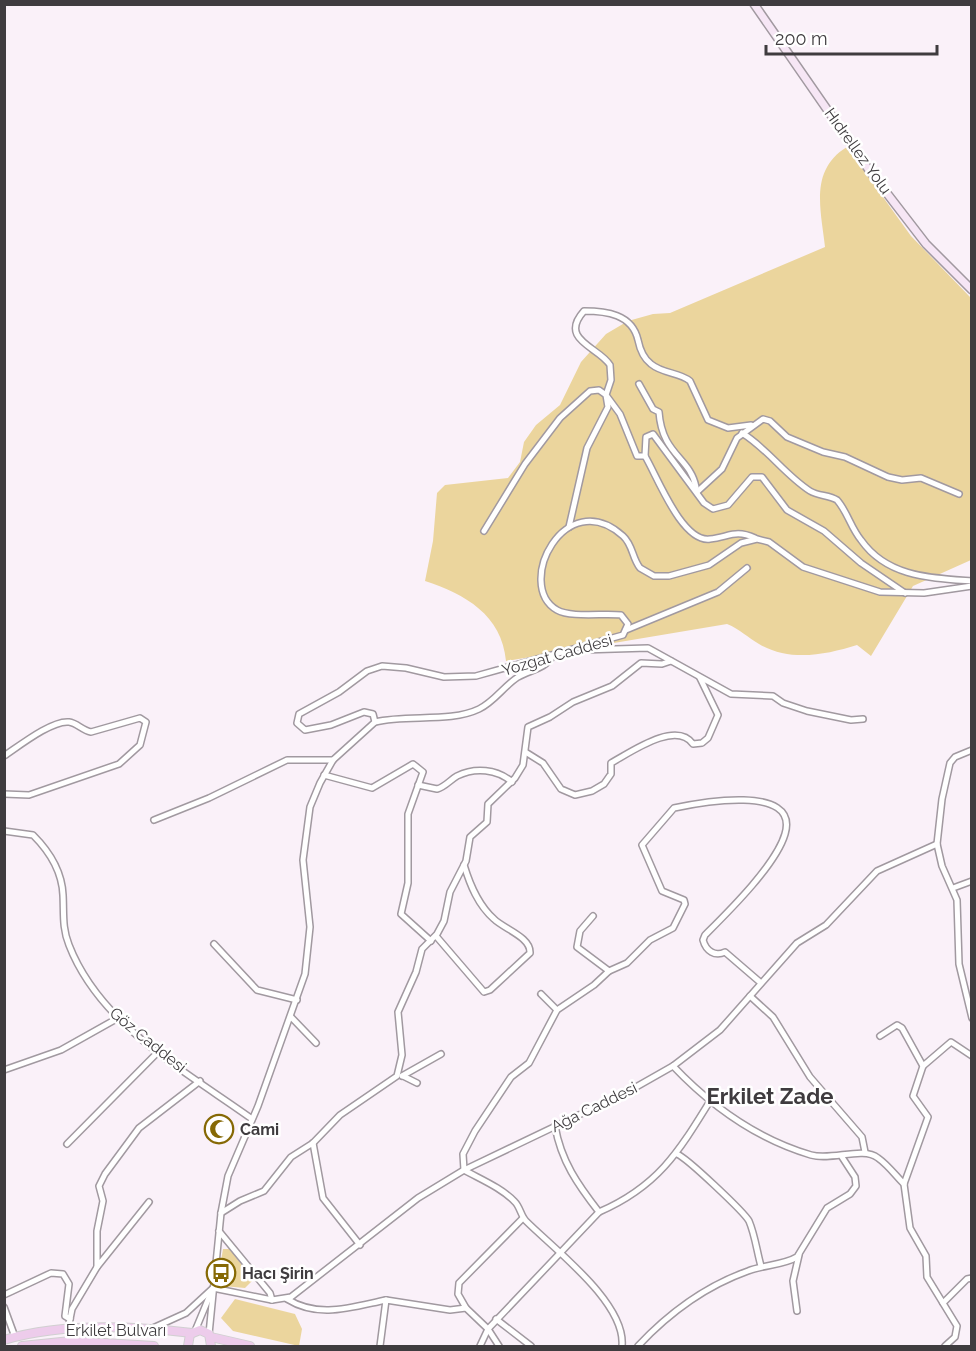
<svg xmlns="http://www.w3.org/2000/svg" width="976" height="1351" viewBox="0 0 976 1351" font-family="Raleway,sans-serif">
<style>
.green{fill:#ebd59d}
.lines{fill:none;stroke-linecap:round;stroke-linejoin:round}
.street-casing{stroke:#a199a0;stroke-width:8}
.secondary-casing{stroke:#a199a0;stroke-width:10}
.primary-casing{stroke:#d1d0d1;stroke-width:10}
.street{stroke:#fff;stroke-width:5}
.secondary{stroke:#f6e6f5;stroke-width:7}
.primary{stroke:#edcceb;stroke-width:8}
.labels{text-anchor:middle;dominant-baseline:central;stroke-width:5;stroke-linejoin:round;paint-order:stroke}
.street-label{font-size:16px;fill:#3f3c3f;stroke:#fff}
.poi-label{font-size:16px;font-weight:bold;fill:#3f3c3f;stroke:#fff;text-anchor:start}
.district-label{font-size:22px;font-weight:bold;fill:#3f3c3f;stroke:#fff}
</style>
<rect width="100%" height="100%" fill="#faf1f9"/>
<g class="green">
<path d="M847 147 911 236 971 298V560L913 586 871 656 857 645C825 655 790 662 759 644 748 638 740 629 727 624L506 661C502 615 465 594 425 581L433 541 437 493 445 485 508 478 520 462 524 442 536 425 560 405 581 362 606 334 628 321 653 314 670 313 825 247C821 210 809 170 847 147Z"/>
<polygon points="223,1249 230,1249 253,1280 245,1288 223,1286 218,1279"/>
<polygon points="235,1299 295,1314 302,1329 299,1346 233,1331 221,1318"/>
</g>
<g class="lines">
<g class="street-casing">
<g id="street">
<path d="M639 384 653 409 659 412C662 455 690 457 696 487"/>
<path d="M751 425 728 428 708 420 690 381C679 372 663 374 651 364 643 358 640 350 638 340 632 314 606 311 584 311 558 340 599 347 610 365L611 380 606 395 620 414 637 456H645L646 437 653 434 704 503 713 509 728 505 752 477H762L787 510 824 531 861 563 905 593"/>
<path d="M742 433C768 449 784 474 810 491 818 496 829 495 837 500 847 511 851 528 861 540 887 577 930 578 972 581"/>
<path d="M645 456C657 476 682 543 710 539 729 537 735 529 755 538"/>
<polyline points="697,492 722,469 737,438 763,419 770,421 787,437 823,452 845,457 888,477 902,480 921,478 959,494"/>
<polyline points="484,531 525,464 560,418 590,391 599,390 606,395 608,407 587,448 569,527"/>
<polyline points="626,630 718,592 747,568"/>
<polyline points="582,650 648,648 731,694 773,696 783,703 807,711 851,720 863,719"/>
<path d="M375 722C408 714 450 723 479 709 494 702 504 686 518 677 530 670 545 669 553 656"/>
<polyline points="972,750 955,757 950,763 942,799 937,844 942,866 957,900 959,964 972,1018"/>
<path d="M527 753 543 763 561 789 575 795 592 791 604 784 611 774V763C631 752 676 720 693 744L702 743 708 738 718 715 700 678"/>
<path d="M4 756C19 746 52 720 69 722 77 723 82 730 91 732L140 718 146 722 140 745 119 764 29 795 4 794"/>
<polyline points="324,775 372,788 413,764 423,772 408,814 408,883 401,914 431,941"/>
<path d="M418 785 437 789C445 787 450 780 457 776 475 767 497 769 512 782"/>
<polyline points="154,820 209,798 287,760 333,760"/>
<path d="M4 831 33 835C49 851 62 872 63 895 64 913 62 928 69 945 100 1025 185 1071 252 1119"/>
<polyline points="953,888 972,881"/>
<path d="M593 916 580 931 577 947 609 971 594 985 557 1010 529 1063 511 1077 475 1131 463 1154 464 1170C480 1179 502 1188 515 1202 520 1207 521 1216 526 1221 554 1249 626 1303 622 1346"/>
<path d="M436 936 484 992 490 990 530 953C531 937 504 929 494 919 478 905 470 885 464 865"/>
<polyline points="214,944 257,990 297,1000"/>
<path d="M609 971 627 963 650 940 673 928 685 904 684 900 662 891 642 845 674 808C697 803 800 783 785 834 776 865 728 912 705 935L703 940C706 951 715 957 725 952L761 983"/>
<polyline points="541,994 557,1010"/>
<polyline points="750,996 773,1017 810,1077 862,1137 865,1152"/>
<polyline points="291,1017 316,1043"/>
<polyline points="880,1036 897,1025 902,1028 923,1066 913,1096 928,1117 904,1184 910,1228 926,1256 927,1277 957,1326 955,1337 945,1346"/>
<path d="M673 1066C711 1106 757 1139 811 1155 832 1161 863 1146 878 1158 888 1165 896 1176 904 1184"/>
<polyline points="923,1066 951,1042 972,1056"/>
<polyline points="4,1070 61,1050 118,1018"/>
<polyline points="402,1076 441,1054"/>
<polyline points="403,1076 417,1083"/>
<polyline points="313,1143 323,1198 360,1245"/>
<polyline points="67,1144 159,1051"/>
<path d="M677 1154C687 1158 744 1212 749 1221 755 1235 757 1252 761 1266"/>
<polyline points="149,1202 97,1267 97,1231 103,1201 99,1186 105,1174 139,1128 200,1081"/>
<path d="M599 1212C657 1187 678 1153 710 1101"/>
<polyline points="221,1213 240,1201 264,1191 291,1157 313,1143 340,1115 397,1076 402,1055 398,1012 416,972 422,949 437,934 444,921 450,892 466,861 470,837 487,822 488,804 515,778 523,765 528,727 550,717 573,702 612,686 641,663 662,664 671,661"/>
<polyline points="219,1231 270,1293 272,1300"/>
<polyline points="213,1288 272,1300 291,1297 418,1198 464,1170 629,1091 673,1066 720,1030 797,943 826,925 877,871 937,844"/>
<polyline points="4,1295 51,1273 63,1274 69,1284 65,1316 70,1319"/>
<path d="M287 1299C319 1319 352 1307 386 1300"/>
<polyline points="943,1303 967,1279 972,1278"/>
<polyline points="4,1307 15,1337"/>
<polyline points="466,1308 458,1294 459,1283 523,1218"/>
<polyline points="797,1311 793,1281 799,1255"/>
<polyline points="496,1319 531,1346"/>
<polyline points="153,1328 186,1313 212,1289"/>
<polyline points="68,1329 72,1309 97,1267"/>
<polyline points="195,1331 210,1295"/>
<path d="M209 1334 221 1213 228 1176 258 1106 305 974 310 927 303 860 310 807 320 783 333 760 375 722 373 714 364 712 331 725 305 730 297 723 299 714 339 692 367 671 382 666 406 668 444 677 476 676 623 635 628 624 621 615C604 613 571 618 557 610 514 585 565 484 623 536 633 545 632 558 640 568L654 576H669L709 565 741 543 757 539 769 542 803 567 880 592 924 593 972 586"/>
<polyline points="380,1346 386,1300 450,1310 466,1308 488,1329 499,1346"/>
<path d="M480 1346 488 1329 599 1212C578 1185 561 1161 555 1126"/>
<path d="M638 1346C668 1314 706 1286 748 1271 763 1265 784 1265 797 1257L827 1208 850 1194 856 1186 855 1177 842 1157"/>
</g>
</g>
<g class="secondary-casing">
<polyline id="secondary" points="754,4 869,170 926,244 972,290"/>
</g>
<g class="primary-casing">
<g id="primary">
<polyline points="211,1337 250,1346"/>
<path d="M4 1340C60 1323 134 1326 192 1333"/>
<polyline points="22,1346 71,1341 154,1346"/>
<polyline points="188,1346 190,1334 200,1330 209,1334 211,1346"/>
</g>
</g>
<use href="#street" class="street"/>
<use href="#secondary" class="secondary"/>
<use href="#primary" class="primary"/>
</g>
<defs>
<g id="mosque-ring" transform="scale(1.5)"><circle r="9.5" fill="#fff" stroke="#866905" stroke-width="1.5"/><path d="M3.5-4.9A6 6 0 1 0 3.5 4.9A5 5 0 1 1 3.5-4.9Z" fill="#866905"/></g>
<g id="bus-ring" transform="scale(1.5)"><circle r="9.5" fill="#fff" stroke="#866905" stroke-width="1.5"/><path d="M-5-6H5V4H4V6H2V4H-2V6H-4V4H-5ZM-3.5-4V0h7V-4ZM-3.5 1.2v1.5H-2V1.2ZM2 1.2v1.5H3.5V1.2Z" fill="#866905"/></g>
</defs>
<g fill-rule="evenodd">
<use href="#mosque-ring" x="219" y="1129"/>
<use href="#bus-ring" x="221" y="1273"/>
</g>
<g class="labels">
<g class="street-label">
<text transform="translate(858 151) rotate(54)">Hıdrellez Yolu</text>
<text transform="translate(557 655) rotate(-16)">Yozgat Caddesi</text>
<text transform="translate(148 1040) rotate(39)">Göz Caddesi</text>
<text transform="translate(594 1107) rotate(-26)">Ağa Caddesi</text>
<text x="116" y="1330">Erkilet Bulvarı</text>
</g>
<g class="poi-label">
<text x="240" y="1129">Cami</text>
<text x="242" y="1273">Hacı Şirin</text>
</g>
<g class="district-label">
<text x="770" y="1096">Erkilet Zade</text>
</g>
</g>
<rect width="976" height="1351" fill="none" stroke="#3f3c3f" stroke-width="12"/>
<path d="M766 45v9h171v-9" fill="none" stroke="#3f3c3f" stroke-width="3"/>
<text x="775" y="45" font-size="18" fill="#3f3c3f" stroke="#ffffff" stroke-width="4.5" paint-order="stroke">200 m</text>
</svg>
